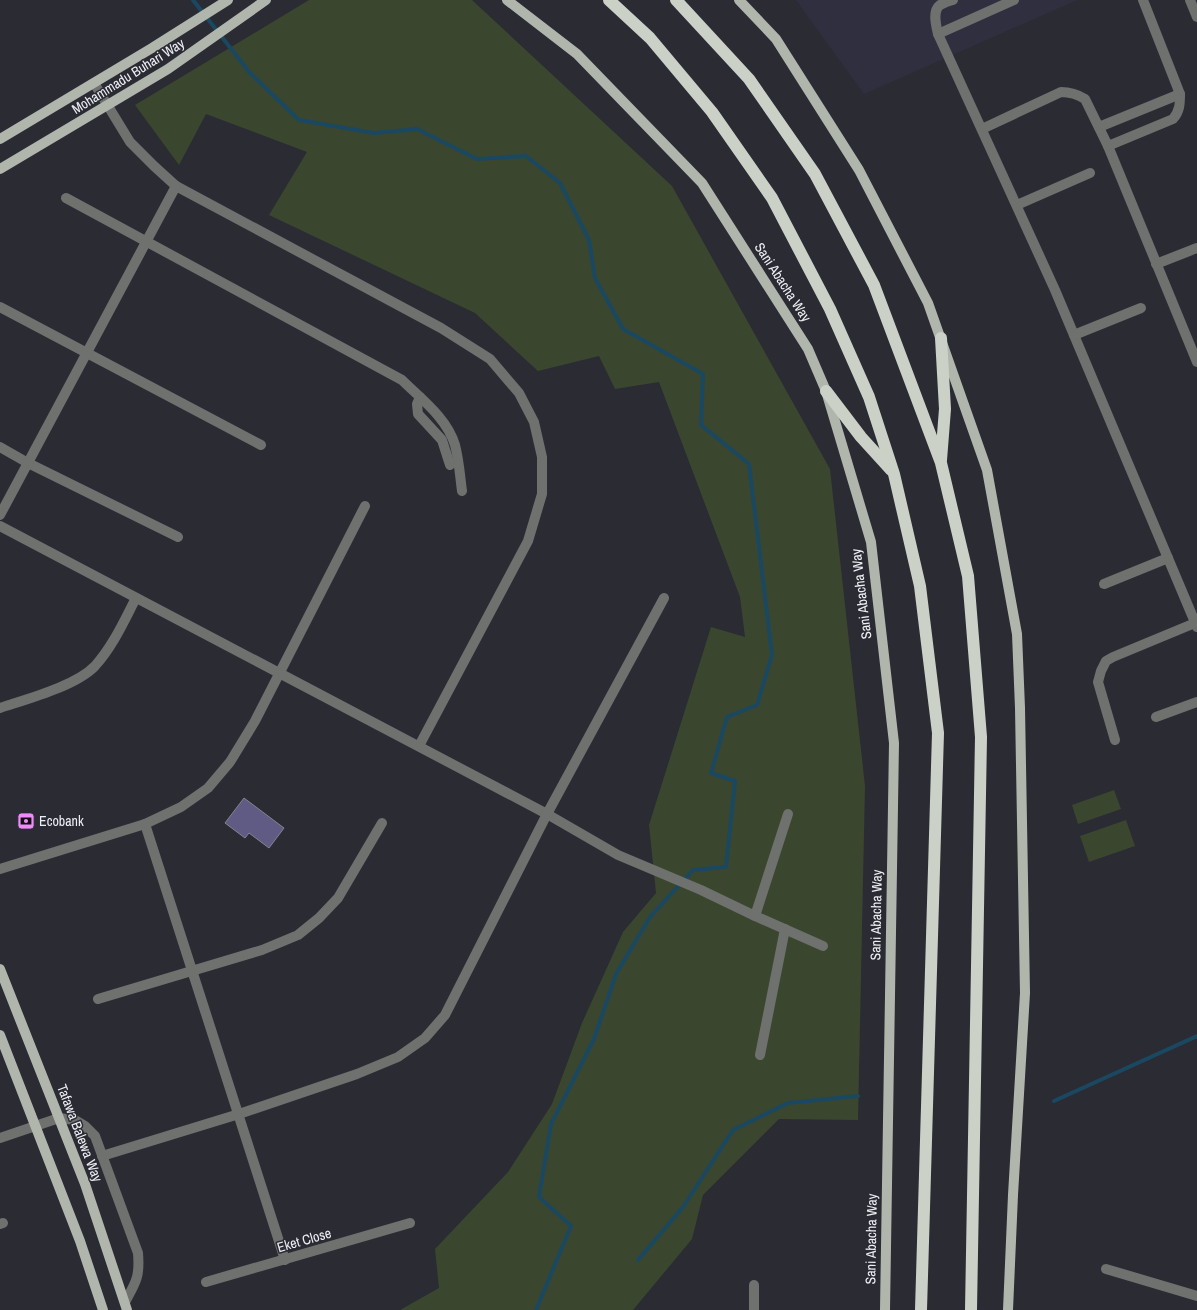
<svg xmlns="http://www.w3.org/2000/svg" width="1197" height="1310" viewBox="0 0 1197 1310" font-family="'Archivo Narrow',sans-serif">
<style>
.built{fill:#302f3f}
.green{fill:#3b462f}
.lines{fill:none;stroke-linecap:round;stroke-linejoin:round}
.stream{stroke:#1b4861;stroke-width:4}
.building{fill:#5f5b84;stroke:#84838f}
.minor{stroke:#6e716d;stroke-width:10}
.major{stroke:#b1b6ad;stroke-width:10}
.highway{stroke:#cbd1c6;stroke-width:12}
.labels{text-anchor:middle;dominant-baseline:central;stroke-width:3;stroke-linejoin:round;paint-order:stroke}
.street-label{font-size:14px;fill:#eeeef4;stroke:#2b2b34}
.poi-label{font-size:14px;fill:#eeeef4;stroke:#2b2b34;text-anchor:start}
</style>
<rect width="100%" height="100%" fill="#2b2b34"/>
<polygon class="built" points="796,0 1077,0 864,94"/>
<g class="green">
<polygon points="309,0 472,0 672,186 830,469 865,786 858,1120 779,1119 703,1195 692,1239 633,1310 400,1310 439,1288 435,1249 508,1172 552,1104 582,1023 623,932 656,893 649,825 711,627 745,637 740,597 659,382 615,389 599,356 538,371 475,313 269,215 307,152 206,114 179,165 135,105"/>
<polygon points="1114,790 1121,809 1078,824 1072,805"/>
<polygon points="1126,820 1135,846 1089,862 1080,836"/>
</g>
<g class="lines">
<g class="stream">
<polyline points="193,0 250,73 299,120 374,133 417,129 477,159 526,156 560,183 589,240 595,278 623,329 703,374 701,425 749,464 772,655 757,705 727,717 711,773 735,781 726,867 693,870 650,917 616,974 594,1039 551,1124 539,1197 571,1226 536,1310"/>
<polyline points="1054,1101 1197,1036"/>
<polyline points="638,1260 683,1207 733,1130 788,1103 858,1096"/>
</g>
</g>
<polygon class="building" points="244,798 284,828 269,848 249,833 245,838 225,823"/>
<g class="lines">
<g class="minor">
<path d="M953 0C949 1 944 3 940 5 932 11 936 25 938 34L1055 290 1197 627"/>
<polyline points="1190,0 1197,17"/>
<polyline points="938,34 1014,0"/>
<polyline points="94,83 130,142 154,166 176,186 441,328 490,359 519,393 534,422 542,457 542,494 528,541 419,746"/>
<polyline points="1099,127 1180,94"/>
<path d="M982 129 1061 92C1070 92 1077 94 1085 99L1108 146 1197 362"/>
<path d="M1108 146 1173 119C1180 111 1180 103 1180 94L1143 0"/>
<path d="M66 198 402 380C421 399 447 418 455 445 459 460 460 476 462 491"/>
<polyline points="1017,205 1090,173"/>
<polyline points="1156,264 1197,248"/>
<polyline points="0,307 261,445"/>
<polyline points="1074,335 1141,308"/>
<polyline points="420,397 417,404 418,414 442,440 450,465"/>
<polyline points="0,447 28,463 178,537"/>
<polyline points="0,515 176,186"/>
<polyline points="0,526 547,814 618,855 701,890 755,916 823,946"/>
<polyline points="1104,584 1168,558"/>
<path d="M0 708C27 699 76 686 95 666 113 646 124 621 136 598"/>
<polyline points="1156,717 1197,702"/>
<polyline points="1115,740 1098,682 1101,671 1106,661 1113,657 1195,623"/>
<polyline points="145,824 285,1260"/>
<polyline points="0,869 145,824 181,807 208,788 230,762 255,721 365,506"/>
<polyline points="755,916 788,814"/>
<polyline points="98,999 262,950 298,935 319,918 338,898 382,823"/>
<polyline points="760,1055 785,929"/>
<path d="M0 1138 59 1118 75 1120 85 1126 95 1136 138 1253C140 1277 136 1282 125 1302"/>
<polyline points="102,1156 239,1114 357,1074 398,1057 425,1038 445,1015 547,814 664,598"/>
<polyline points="0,1224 3,1223"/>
<polyline points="1106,1269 1197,1296"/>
<polyline points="206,1282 410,1223"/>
<polyline points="754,1285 754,1310"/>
</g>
<g class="major">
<polyline points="507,0 577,54 702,183 808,349 826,391 871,542 894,743 885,1310"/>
<polyline points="739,0 776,39 859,170 928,303 987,470 1017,634 1020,708 1025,993 1013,1195 1008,1310"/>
<polyline points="0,139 152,48 228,0"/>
<polyline points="0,169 168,69 266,0"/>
<polyline points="0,969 85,1184 127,1310"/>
<polyline points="0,1035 80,1241 103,1310"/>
</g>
<g class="highway">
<polyline points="609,0 650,38 712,112 772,198 830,309 869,397 894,474 920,586 938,733 921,1310"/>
<polyline points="676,0 749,79 815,174 874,285 941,463 968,576 981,737 971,1310"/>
<polyline points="941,338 945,409 941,460"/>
<polyline points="826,391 861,437 891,470"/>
</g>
</g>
<defs>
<g id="bank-square" transform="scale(0.9)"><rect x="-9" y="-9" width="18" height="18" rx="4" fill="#ef8bf7" stroke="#2b2b34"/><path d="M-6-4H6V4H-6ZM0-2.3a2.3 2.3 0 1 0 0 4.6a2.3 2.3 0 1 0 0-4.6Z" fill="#111"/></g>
</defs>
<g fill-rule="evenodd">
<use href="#bank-square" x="26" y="821"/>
</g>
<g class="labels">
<g class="street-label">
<text transform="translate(128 76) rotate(-32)">Mohammadu Buhari Way</text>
<text transform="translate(783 282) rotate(57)">Sani Abacha Way</text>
<text transform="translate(861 594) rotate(-97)">Sani Abacha Way</text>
<text transform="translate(876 915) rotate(-89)">Sani Abacha Way</text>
<text transform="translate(80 1133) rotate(69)">Tafawa Balewa Way</text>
<text transform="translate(871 1239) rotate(-89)">Sani Abacha Way</text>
<text transform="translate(304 1240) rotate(-16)">Eket Close</text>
</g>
<g class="poi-label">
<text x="39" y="821">Ecobank</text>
</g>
</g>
</svg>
